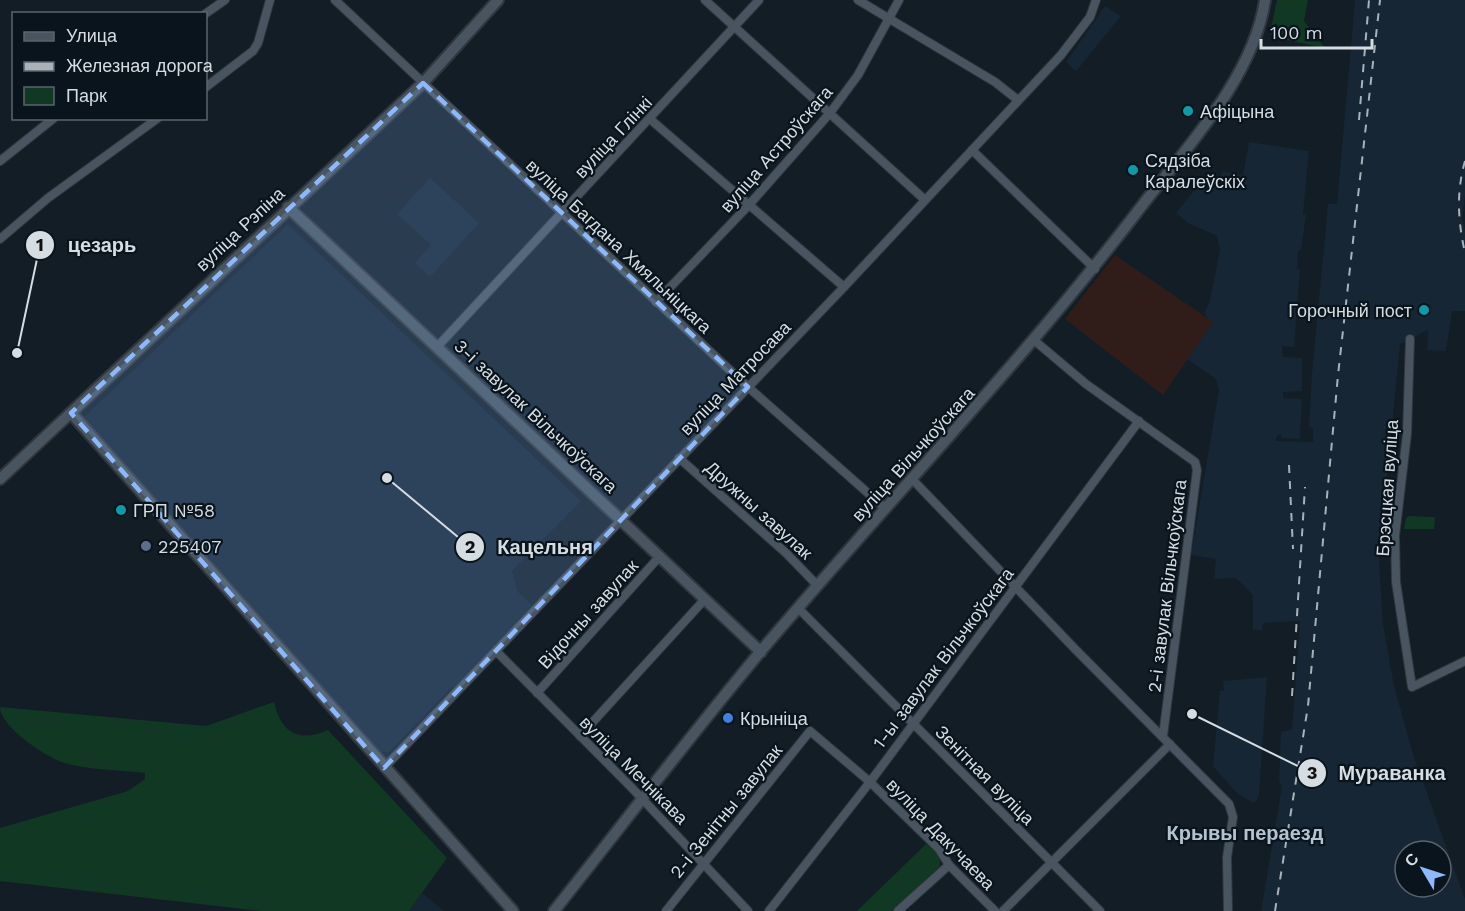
<svg xmlns="http://www.w3.org/2000/svg" width="1465" height="911" viewBox="0 0 1465 911" font-family="'Work Sans',sans-serif">
<style>
.built{fill:#162634;fill-rule:evenodd}
.education{fill:#301d1a}
.green{fill:#113823}
.lines{fill:none;stroke-linecap:round;stroke-linejoin:round}
.street-casing{stroke:#30363d;stroke-width:10}
.secondary-casing{stroke:#30363d;stroke-width:14}
.street{stroke:#485560;stroke-width:8}
.secondary{stroke:#485560;stroke-width:10}
.rail{stroke:#aab2b9;stroke-width:2;stroke-dasharray:8 8;stroke-linecap:butt}
.marked{fill:#8db9fc;fill-opacity:0.2;stroke:#8db9fc;stroke-width:4.5;stroke-dasharray:12 8;stroke-linejoin:round}
.culture-dot{fill:#0f9aa8;stroke:#09141d;stroke-width:2}
.service-dot{fill:#5c6f8a;stroke:#09141d;stroke-width:2}
.shop-dot{fill:#3f7fe0;stroke:#09141d;stroke-width:2}
.labels{text-anchor:middle;dominant-baseline:central;stroke-width:4.5;stroke-linejoin:round;paint-order:stroke}
.poi-label{font-size:18px;fill:#d5dce2;stroke:#09141d;text-anchor:start}
.street-label{font-size:18px;fill:#d5dce2;stroke:#09141d}
.neighbourhood-label{font-size:20px;font-weight:bold;fill:#b5c3d0;stroke:#09141d}
.leader{fill:none;stroke:#d5dce2;stroke-width:2}
.callout-dot{fill:#d5dce2;stroke:#09141d;stroke-width:2}
.mark-label{font-size:18px;text-anchor:middle;font-weight:bold;fill:#111}
.callout-label{font-size:20px;text-anchor:middle;font-weight:bold;fill:#d5dce2;stroke:#09141d;stroke-width:4.5;stroke-linejoin:round;paint-order:stroke}
</style>
<rect width="100%" height="100%" fill="#121d26"/>
<g class="built">
<path d="M1355 0H1465V196L1462 217 1465 231V311H1452L1446 351 1427 350 1428 330 1400 344 1379 560 1383 624 1394 686 1413 754 1465 899V911H1261L1282 786 1279 781 1281 732 1292 729 1300 621 1263 623 1262 630H1253V595L1236 578 1214 579 1216 559 1191 555 1219 390 1216 379 1187 359 1212 323 1204 314 1210 300 1220 250 1217 236 1188 223 1176 213 1204 178 1219 181 1222 171 1243 175 1249 142 1309 151 1303 214 1306 215 1301 250 1298 251 1297 269H1300L1294 347 1282 346 1283 357 1302 358V391L1283 392V398L1302 399 1300 439 1281 438V434L1276 437V441L1313 442V428L1309 427 1312 373 1328 204H1337ZM1405 851H1441V887H1405Z"/>
<polygon points="1105,6 1121,16 1076,71 1066,62"/>
<polygon points="430,178 479,223 430,277 415,263 431,245 397,214"/>
<polygon points="288,224 581,501 512,571 518,592 532,605 455,688 452,687 389,752 381,752 84,417"/>
<polygon points="1267,677 1259,795 1256,802 1251,802 1237,793 1213,766 1220,691 1224,691 1223,681"/>
<polygon points="422,893 444,911 409,911"/>
</g>
<polygon class="education" points="1115,255 1213,322 1163,395 1065,319"/>
<g class="green">
<polygon points="1277,0 1308,0 1304,21 1325,48 1273,37 1270,33"/>
<polygon points="1409,516 1435,517 1434,529 1404,529 1406,518"/>
<path d="M274 702C281 733 299 743 328 730L447 858 409 911H261L0 881V828L128 791 145 779V773C121 770 87 770 65 763 47 758 0 727 0 707L206 726Z"/>
<polygon points="926,844 939,855 940,866 892,911 857,911"/>
</g>
<g class="lines">
<g class="street-casing">
<g id="street">
<polyline points="335,0 748,387 886,509"/>
<polyline points="705,0 925,200"/>
<polyline points="858,0 995,82 1018,100"/>
<polyline points="205,14 225,0"/>
<polyline points="206,87 253,51 258,43 270,0"/>
<polyline points="650,119 844,287"/>
<polyline points="972,150 1095,269"/>
<polyline points="0,161 54,118"/>
<polyline points="0,239 48,198 158,118"/>
<polyline points="656,302 748,206 830,113 858,75 899,0"/>
<polyline points="1410,339 1407,434 1395,536 1396,582 1412,687 1465,661"/>
<polyline points="1035,341 1086,384 1195,462 1197,470 1163,736"/>
<polyline points="438,346 759,0"/>
<polyline points="679,458 786,553 818,586"/>
<polyline points="913,480 1076,650 1229,804 1233,817 1227,857 1228,911"/>
<polyline points="798,608 1100,911"/>
<polyline points="496,651 631,787 748,911"/>
<polyline points="537,693 660,556"/>
<polyline points="580,736 705,599"/>
<polyline points="384,768 844,287 1061,55 1090,17 1096,0"/>
<polyline points="666,911 810,731 870,782 939,849 949,865 995,911"/>
<polyline points="769,911 870,782 1139,421"/>
<polyline points="898,911 949,865"/>
<polyline points="1003,911 1170,744"/>
</g>
</g>
<g class="secondary-casing">
<g id="secondary">
<polyline points="288,207 761,652"/>
<polyline points="71,413 513,911"/>
<polyline points="0,479 423,83 498,0"/>
<path d="M554 911C623 824 690 736 761 651 888 501 1024 360 1144 203 1189 145 1254 75 1265 0"/>
</g>
</g>
<use href="#street" class="street"/>
<use href="#secondary" class="secondary"/>
<g class="rail">
<polyline points="1359,120 1369,0"/>
<path d="M1465 161C1456 193 1458 221 1465 253"/>
<polyline points="1289,465 1293,549"/>
<polyline points="1292,696 1305,487"/>
<polyline points="1275,911 1308,706 1338,375 1380,0"/>
</g>
</g>
<path class="marked" d="M423 83 748 387 384 768 71 413Z"/>
<g class="culture-dot">
<circle cx="1188" cy="111" r="6"/>
<circle cx="1133" cy="170" r="6"/>
<circle cx="1424" cy="310" r="6"/>
<circle cx="121" cy="510" r="6"/>
</g>
<circle class="service-dot" cx="146" cy="546" r="6"/>
<circle class="shop-dot" cx="728" cy="718" r="6"/>
<g class="labels">
<g class="poi-label">
<text x="1200" y="111">Афіцына</text>
<text x="1145" y="160">Сядзіба<tspan x="1145" dy="21">Каралеўскіх</tspan></text>
<text x="1412" y="310" text-anchor="end">Горочный пост</text>
<text x="133" y="510">ГРП №58</text>
<text x="158" y="546">225407</text>
<text x="740" y="718">Крыніца</text>
</g>
<g class="street-label">
<text transform="translate(613 137) rotate(-47)">вуліца Глінкі</text>
<text transform="translate(776 149) rotate(-49)">вуліца Астроўскага</text>
<text transform="translate(240 229) rotate(-43)">вуліца Рэпіна</text>
<text transform="translate(619 246) rotate(43)">вуліца Багдана Хмяльніцкага</text>
<text transform="translate(735 378) rotate(-46)">вуліца Матросава</text>
<text transform="translate(536 416) rotate(43)">3-і завулак Вільчкоўскага</text>
<text transform="translate(913 454) rotate(-48)">вуліца Вільчкоўскага</text>
<text transform="translate(1387 488) rotate(-86)">Брэсцкая вуліца</text>
<text transform="translate(759 510) rotate(42)">Дружны завулак</text>
<text transform="translate(1167 586) rotate(-83)">2-і завулак Вільчкоўскага</text>
<text transform="translate(588 614) rotate(-48)">Відочны завулак</text>
<text transform="translate(943 658) rotate(-53)">1-ы завулак Вільчкоўскага</text>
<text transform="translate(634 770) rotate(45)">вуліца Мечнікава</text>
<text transform="translate(985 775) rotate(45)">Зенітная вуліца</text>
<text transform="translate(726 811) rotate(-51)">2-і Зенітны завулак</text>
<text transform="translate(941 834) rotate(46)">вуліца Дакучаева</text>
</g>
<g class="neighbourhood-label">
<text x="1245" y="833">Крывы пераезд</text>
</g>
</g>
<path class="leader" d="M17 353L40 245M387 478L470 547M1192 714L1312 773"/>
<g class="callout-dot">
<circle cx="17" cy="353" r="6"/>
<circle cx="387" cy="478" r="6"/>
<circle cx="1192" cy="714" r="6"/>
<circle cx="40" cy="245" r="15"/>
<circle cx="470" cy="547" r="15"/>
<circle cx="1312" cy="773" r="15"/>
</g>
<g class="mark-label">
<text x="40" y="251">1</text>
<text x="470" y="553">2</text>
<text x="1312" y="779">3</text>
</g>
<g class="callout-label">
<text x="102" y="252">цезарь</text>
<text x="545" y="554">Кацельня</text>
<text x="1392" y="780">Мураванка</text>
</g>
<rect x="12" y="12" width="195" height="108" fill="#09141d" stroke="#5b646c" stroke-width="1.5"/>
<rect x="24" y="32" width="30" height="9" fill="#485560" stroke="#5b646c" stroke-width="1.5"/>
<text x="66" y="42" font-size="18" fill="#d5dce2">Улица</text>
<rect x="24" y="62" width="30" height="9" fill="#aab2b9" stroke="#5b646c" stroke-width="1.5"/>
<text x="66" y="72" font-size="18" fill="#d5dce2">Железная дорога</text>
<rect x="24" y="87" width="30" height="18" fill="#113823" stroke="#5b646c" stroke-width="1.5"/>
<text x="66" y="102" font-size="18" fill="#d5dce2">Парк</text>
<g transform="translate(1423 869) rotate(309)"><circle r="28" fill="#09141d" stroke="#5b646c" stroke-width="1.5"/>
<path d="M0-4.5L10 22L0 15L-10 22Z" fill="#8db9fc"/>
<text y="-9" font-size="16" font-weight="bold" text-anchor="middle" fill="#d5dce2">С</text>
</g>
<path d="M1261 39v9h111v-9" fill="none" stroke="#d5dce2" stroke-width="3"/>
<text x="1270" y="39" font-size="18" fill="#d5dce2" stroke="#09141d" stroke-width="4.5" paint-order="stroke">100 m</text>
</svg>
